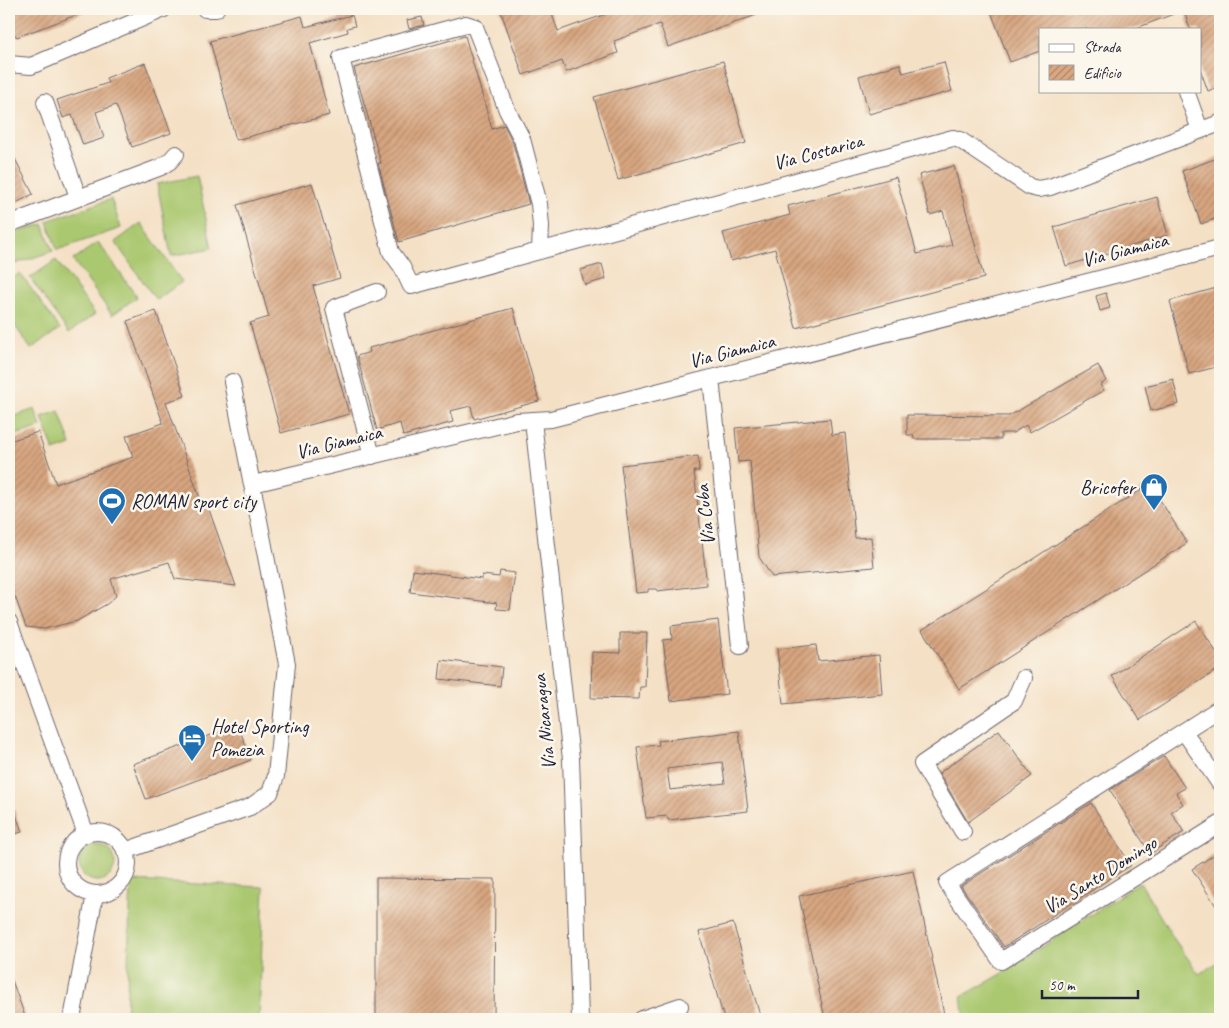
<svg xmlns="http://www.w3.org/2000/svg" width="1229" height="1028" viewBox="0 0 1229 1028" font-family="Caveat,sans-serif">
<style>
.grass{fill:#aac86f;stroke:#667555}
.building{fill:url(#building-hatch);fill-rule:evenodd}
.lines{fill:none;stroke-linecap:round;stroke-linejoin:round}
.minor-casing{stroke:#6c646b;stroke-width:18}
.minor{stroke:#fff;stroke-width:16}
.labels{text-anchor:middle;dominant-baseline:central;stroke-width:5;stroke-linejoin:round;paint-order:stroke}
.street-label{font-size:20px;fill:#22223b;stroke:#fbf7ec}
.poi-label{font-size:20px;fill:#22223b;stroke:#fbf7ec;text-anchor:start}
</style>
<defs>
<pattern id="building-hatch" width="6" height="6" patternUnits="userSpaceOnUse" patternTransform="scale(1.25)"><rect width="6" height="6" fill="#d8a680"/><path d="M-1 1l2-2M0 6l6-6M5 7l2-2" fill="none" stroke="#af876a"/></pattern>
</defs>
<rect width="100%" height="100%" fill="#fbf7ec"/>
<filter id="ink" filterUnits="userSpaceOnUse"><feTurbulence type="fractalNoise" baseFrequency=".02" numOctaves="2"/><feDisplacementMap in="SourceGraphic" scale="10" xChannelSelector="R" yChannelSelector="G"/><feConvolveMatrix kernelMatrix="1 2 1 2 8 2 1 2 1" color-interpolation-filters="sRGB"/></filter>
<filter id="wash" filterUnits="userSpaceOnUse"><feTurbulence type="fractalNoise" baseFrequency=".0096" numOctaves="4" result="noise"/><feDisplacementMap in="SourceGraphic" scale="20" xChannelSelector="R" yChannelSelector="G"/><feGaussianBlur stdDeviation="1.12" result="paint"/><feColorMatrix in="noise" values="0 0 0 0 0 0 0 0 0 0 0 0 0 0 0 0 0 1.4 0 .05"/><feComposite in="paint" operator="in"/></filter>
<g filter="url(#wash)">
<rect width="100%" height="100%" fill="#f4e0c5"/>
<g class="grass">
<polygon points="197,176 212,248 171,256 157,184"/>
<polygon points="111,199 121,228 57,250 47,221"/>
<polygon points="141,223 182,282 156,300 115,242"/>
<polygon points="43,224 53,251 9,266 9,235"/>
<polygon points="98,242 137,297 112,315 73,260"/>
<polygon points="56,260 95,314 69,333 30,278"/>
<polygon points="20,273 60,329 31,349 9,317 9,281"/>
<polygon points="35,409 41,427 9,437 9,418"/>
<polygon points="59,411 71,445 54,451 42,417"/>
<circle cx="97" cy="863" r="18"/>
<polygon points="131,881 264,887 259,1019 126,1019"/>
<polygon points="1140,882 1174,939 1199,974 1220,961 1220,1019 965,1019 961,997 1000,975"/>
</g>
<g id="blocks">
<g class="building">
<polygon points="9,9 90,9 90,10 17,37 9,29"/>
<polygon points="500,9 550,9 558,31 609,13 608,9 770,10 668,47 660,24 614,41 618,53 566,72 562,61 523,75"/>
<polygon points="990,9 1220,9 1220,86 1208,91 1200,69 1200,29 1190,29 1184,10 1134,29 1040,29 1040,51 1010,62"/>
<polygon points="352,15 355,26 347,28 348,32 310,43 329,115 236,140 210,41 302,16 305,27"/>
<polygon points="422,17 424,25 409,29 407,20"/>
<polygon points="465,36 492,129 504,125 513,143 529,204 399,242 378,163 381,163 354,68"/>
<polygon points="723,61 746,143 618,180 594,97"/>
<polygon points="944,62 952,91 869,114 859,76 900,64 903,73"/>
<polygon points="145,63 171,133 132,147 116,105 96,112 104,138 83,145 72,115 63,118 57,100 108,83 106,78"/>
<polygon points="9,147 33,194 9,207"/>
<polygon points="1220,157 1220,217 1201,224 1182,171"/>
<polygon points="954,166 984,278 796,328 775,249 731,261 723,233 790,215 788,206 896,177 917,254 952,245 943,211 930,215 919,175"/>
<polygon points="312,183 340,278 313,286 349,414 281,433 250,323 269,317 237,205"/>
<polygon points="1157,197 1168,235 1066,266 1054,227"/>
<polygon points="602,264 606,279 585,285 580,270"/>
<polygon points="1220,287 1220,366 1189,374 1170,301"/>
<polygon points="1106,293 1110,308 1100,311 1096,296"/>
<polygon points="513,308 539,401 474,419 471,406 450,411 453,422 403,436 400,423 377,430 357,356 370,352 369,348"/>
<polygon points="156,311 185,396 166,402 203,507 207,504 236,586 175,579 169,562 111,579 116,596 107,604 77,621 44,629 26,627 9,580 9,441 38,432 56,484 133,457 126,436 163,423 127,321"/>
<polygon points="1098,365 1106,381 1100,385 1104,390 1030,432 1026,425 1013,433 1001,433 1001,439 914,439 913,435 907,435 907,415 1009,416"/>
<polygon points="1173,379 1179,404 1151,411 1145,386"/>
<polygon points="830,419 832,435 845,433 855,538 871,537 874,567 772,577 759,557 750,461 738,462 735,428"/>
<polygon points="698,456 699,471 694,471 707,585 657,591 657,589 648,589 648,592 636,593 621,465"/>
<polygon points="1150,484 1187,543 959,689 922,630"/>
<polygon points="413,570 482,579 482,575 499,577 500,571 515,573 510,610 496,609 497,603 410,592"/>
<polygon points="718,620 727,694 671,701 663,640 672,639 671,626"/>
<polygon points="1196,621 1220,658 1220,668 1140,720 1112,676"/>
<polygon points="620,633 647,633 645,687 640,687 639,699 591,698 592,652 620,653"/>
<polygon points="816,645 818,661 879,655 882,694 783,704 777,649"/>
<polygon points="441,660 502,667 500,686 439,679"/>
<polygon points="238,725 251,760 146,799 133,764"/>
<polygon points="999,730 1032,776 968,822 939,773"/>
<path d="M739 731 748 811 668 820 667 816 646 818 637 747 659 745 658 741ZM722 762 725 783 670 790 667 769Z"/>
<polygon points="1164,756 1185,788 1176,793 1183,804 1171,812 1184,832 1150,853 1110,790"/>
<polygon points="10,798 22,832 9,836 9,799"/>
<polygon points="1091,803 1131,865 1004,947 961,886"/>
<polygon points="1220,851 1220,912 1192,869"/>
<polygon points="913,871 945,1019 825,1019 799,896"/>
<polygon points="376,878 495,879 494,1019 376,1019"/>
<polygon points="733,923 761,1019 724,1019 699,932"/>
<polygon points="10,975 26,1019 9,1019"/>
</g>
</g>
</g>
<g filter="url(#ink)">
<use href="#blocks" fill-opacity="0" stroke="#6c646b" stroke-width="1"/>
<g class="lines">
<g class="minor-casing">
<g id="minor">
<polyline points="205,9 216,9"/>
<polyline points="9,64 31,66 164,9"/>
<polyline points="1186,91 1200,130"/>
<polyline points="45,102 78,197"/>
<polyline points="9,224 161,167 170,161 176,154"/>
<polyline points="540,251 541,226 539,204 522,139 507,110 475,27 466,24 341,58 391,252 402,267 411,286 953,138 960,140 1030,187 1038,189 1050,187 1220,123"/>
<polyline points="711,379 740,646"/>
<polyline points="533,421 571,759 580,1019"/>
<polyline points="372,456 334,308 377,292"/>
<polyline points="253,484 517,421 551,419 1220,248"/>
<polyline points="9,622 86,834"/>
<polyline points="1220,708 947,883 1001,961 1220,824"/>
<polyline points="1185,733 1220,784"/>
<polyline points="963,832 922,764 1014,701 1024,678"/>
<circle cx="97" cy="863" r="31"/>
<polyline points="125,851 250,807 270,793 276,776 287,664 232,382"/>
<polyline points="72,1019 95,894"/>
<polyline points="642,1019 680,1006"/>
</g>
</g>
<use href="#minor" class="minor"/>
</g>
</g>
<defs>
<g id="shop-pin" transform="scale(1.4375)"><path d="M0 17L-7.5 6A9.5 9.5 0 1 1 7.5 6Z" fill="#1f6fb2" stroke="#fbf7ec"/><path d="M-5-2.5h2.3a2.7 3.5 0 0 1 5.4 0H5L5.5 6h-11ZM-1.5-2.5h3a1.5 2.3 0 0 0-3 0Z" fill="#fff"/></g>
<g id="stadium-pin" transform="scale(1.4375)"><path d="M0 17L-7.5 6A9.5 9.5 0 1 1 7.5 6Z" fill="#1f6fb2" stroke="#fbf7ec"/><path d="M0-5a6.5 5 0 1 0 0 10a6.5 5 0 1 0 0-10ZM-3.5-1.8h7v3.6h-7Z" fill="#fff"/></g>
<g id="hotel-pin" transform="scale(1.4375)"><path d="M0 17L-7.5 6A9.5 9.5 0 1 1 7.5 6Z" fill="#1f6fb2" stroke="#fbf7ec"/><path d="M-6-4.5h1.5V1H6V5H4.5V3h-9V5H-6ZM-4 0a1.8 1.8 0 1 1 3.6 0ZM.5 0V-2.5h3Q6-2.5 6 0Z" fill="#fff"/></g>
</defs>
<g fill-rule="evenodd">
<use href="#shop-pin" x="1154" y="487"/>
<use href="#stadium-pin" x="112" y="501"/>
<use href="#hotel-pin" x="192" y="738"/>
</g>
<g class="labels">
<g class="street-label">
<text transform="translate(818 152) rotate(-15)">Via Costarica</text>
<text transform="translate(1125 250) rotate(-14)">Via Giamaica</text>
<text transform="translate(732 351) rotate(-14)">Via Giamaica</text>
<text transform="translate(339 442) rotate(-14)">Via Giamaica</text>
<text transform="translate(705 515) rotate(-96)">Via Cuba</text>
<text transform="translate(544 722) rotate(-96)">Via Nicaragua</text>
<text transform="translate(1100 875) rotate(-32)">Via Santo Domingo</text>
</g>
<g class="poi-label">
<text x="1135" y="487" text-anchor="end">Bricofer</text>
<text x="131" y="501">ROMAN sport city</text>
<text x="211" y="726">Hotel Sporting<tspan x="211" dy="23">Pomezia</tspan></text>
</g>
</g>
<rect width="1229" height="1028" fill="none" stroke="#fbf7ec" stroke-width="30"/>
<rect x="1039" y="28" width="162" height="65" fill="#fbf7ec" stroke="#a4a2a5"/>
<rect x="1049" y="44" width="25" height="8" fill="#ffffff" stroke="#a4a2a5"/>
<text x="1084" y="52" font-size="15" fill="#22223b">Strada</text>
<rect x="1049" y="65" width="25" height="15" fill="url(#building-hatch)" stroke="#a4a2a5"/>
<text x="1084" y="78" font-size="15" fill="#22223b">Edificio</text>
<path d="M1042 990v8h96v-8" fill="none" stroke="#22223b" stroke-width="2.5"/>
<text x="1049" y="990" font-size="15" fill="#22223b" stroke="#fbf7ec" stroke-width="4" paint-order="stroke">50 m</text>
</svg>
